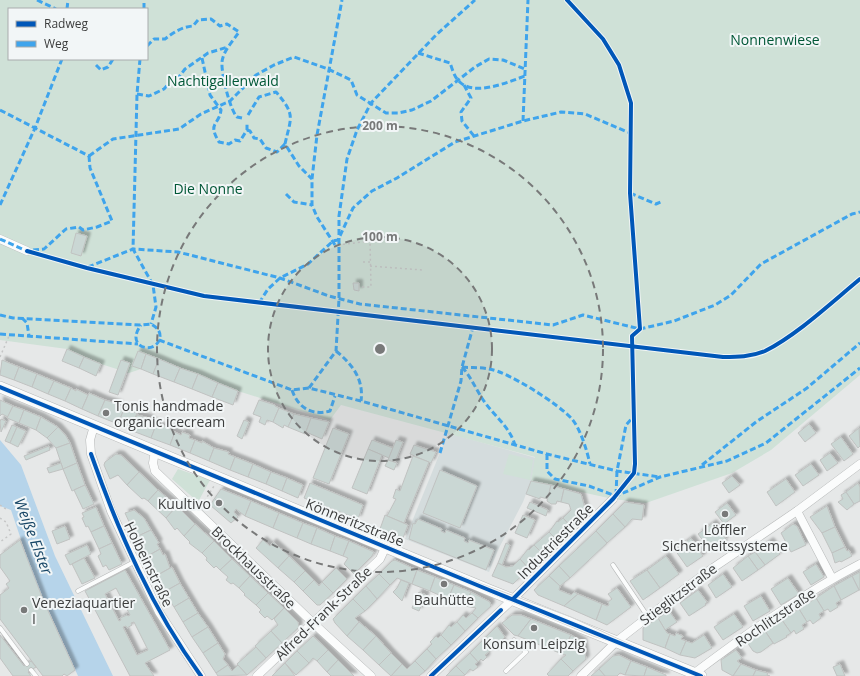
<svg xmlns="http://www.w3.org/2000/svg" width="860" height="676" viewBox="0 0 860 676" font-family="'Open Sans',sans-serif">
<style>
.built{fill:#d4dcdd}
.green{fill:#cfe1d7;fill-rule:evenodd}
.water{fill:#b6d4ea}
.building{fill:#cad7d4;stroke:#c0c2c1;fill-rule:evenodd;filter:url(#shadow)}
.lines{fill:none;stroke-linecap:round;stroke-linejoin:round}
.service-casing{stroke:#b7b9b9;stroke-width:5}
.minor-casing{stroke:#b7b9b9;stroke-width:9}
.secondary-casing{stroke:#b7b9b9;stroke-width:12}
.path{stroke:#c5c6c6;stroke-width:1.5;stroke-dasharray:2 3;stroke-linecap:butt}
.service{stroke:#fbfcfc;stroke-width:4}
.minor{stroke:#fbfcfc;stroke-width:8}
.secondary{stroke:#fbfcfc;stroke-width:11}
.tram{stroke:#d2d4d4;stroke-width:1}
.quiet{stroke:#3fa4ec;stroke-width:3;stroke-dasharray:6 3;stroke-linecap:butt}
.cycleway-casing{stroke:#f2f6f7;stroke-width:6}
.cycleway{stroke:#0057b8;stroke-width:4}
.ring{fill:none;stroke:#787979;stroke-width:2;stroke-dasharray:7 5}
.poi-dot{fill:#787979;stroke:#f2f6f7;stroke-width:1.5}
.labels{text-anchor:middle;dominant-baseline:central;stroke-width:4;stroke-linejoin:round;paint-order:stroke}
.park-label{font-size:14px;fill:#005736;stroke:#f2f6f7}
.poi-label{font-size:14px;fill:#3c3d3d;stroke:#f2f6f7}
.street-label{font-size:14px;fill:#3c3d3d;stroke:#f2f6f7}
.water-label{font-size:15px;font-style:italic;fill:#174666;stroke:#f2f6f7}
.centre{fill:#787979;stroke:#f2f6f7;stroke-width:2}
.ring-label{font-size:12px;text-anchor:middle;font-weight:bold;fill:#787979;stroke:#f2f6f7;stroke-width:4;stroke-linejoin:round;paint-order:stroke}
</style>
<defs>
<filter id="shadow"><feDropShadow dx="3.5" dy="-3.5" stdDeviation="1" flood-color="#0004"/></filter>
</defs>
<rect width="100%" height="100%" fill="#e6e8e8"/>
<polygon class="built" points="448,433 536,458 531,481 523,502 499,548 489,572 405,539"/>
<g class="green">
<path d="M0 0H860V375L771 450 732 473 646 503 613 499 531 481 535 457 341 405 330 420 238 391 147 354 141 369 129 373 101 364 67 349 0 340ZM9 9H147V59H9Z"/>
<polygon points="509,454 533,460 530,480 503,474"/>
<polygon points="178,469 210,480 198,502 172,479"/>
</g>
<polygon class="water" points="0,440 21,465 55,556 113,676 78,676 34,578 11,510 0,506"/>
<g class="building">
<polygon points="76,233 87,236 81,256 71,253"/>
<polygon points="353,283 359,283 359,291 354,290"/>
<polygon points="67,349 84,357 79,368 62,361"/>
<polygon points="138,351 146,354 141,369 132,366"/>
<polygon points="146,354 159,359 153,374 141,369"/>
<polygon points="84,357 101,364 96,376 79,368"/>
<polygon points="159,359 180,368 174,382 153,374"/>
<polygon points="2,360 19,367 14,380 0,375"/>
<polygon points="121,360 130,363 118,395 109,392"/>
<polygon points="19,367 37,374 32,387 14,380"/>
<polygon points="180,368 198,374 192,389 174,382"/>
<polygon points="37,374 54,381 48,394 32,387"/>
<polygon points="198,374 218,383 212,397 192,389"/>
<polygon points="54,381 71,388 65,401 48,394"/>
<polygon points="218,383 238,391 233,405 212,397"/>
<polygon points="71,388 76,391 76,389 88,395 82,409 65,401"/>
<polygon points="89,393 105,400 98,416 82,409"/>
<polygon points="0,400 13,406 8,417 2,414 0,416"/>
<polygon points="105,400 119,404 118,406 124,409 118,424 98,416"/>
<polygon points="259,400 275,405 275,406 279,408 273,422 267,420 265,425 259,422 261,417 253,414"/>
<polygon points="13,406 24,410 19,423 7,418"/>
<polygon points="279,408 294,414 288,427 284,425 283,428 273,422"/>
<polygon points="124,409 137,413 130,430 118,424"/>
<polygon points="24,410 41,417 36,430 19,423"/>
<polygon points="294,414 311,418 305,434 288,427"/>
<polygon points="137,415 149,418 149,420 157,423 151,438 130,430"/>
<polygon points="41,417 58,427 47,438 36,430"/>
<polygon points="311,418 329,422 322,439 306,432"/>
<polygon points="1,419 6,421 1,432 0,422"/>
<polygon points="244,420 249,422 242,439 237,436"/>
<polygon points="809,424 816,433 805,442 798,433"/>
<polygon points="12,425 17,427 10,443 5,441"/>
<polygon points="156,425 162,427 163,425 175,432 170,445 151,438"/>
<polygon points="17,427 26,431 18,447 10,443"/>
<polygon points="58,427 66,436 70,443 56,448 47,438"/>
<polygon points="333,428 349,434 329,484 313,478"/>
<polygon points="859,428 860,446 858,448 849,436"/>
<polygon points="175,432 181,435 182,432 190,435 189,438 195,440 190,453 170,445"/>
<polygon points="841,437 853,454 844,461 831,444"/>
<polygon points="195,440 202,443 202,441 214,448 209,461 190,453"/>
<polygon points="372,440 393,448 389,458 368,449"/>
<polygon points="396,440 403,442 395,462 388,460"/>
<polygon points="70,443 77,463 63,469 56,448"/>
<polygon points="414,445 436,452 431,463 410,454"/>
<polygon points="49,446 50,450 26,460 24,456"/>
<polygon points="214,448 229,452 228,454 235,457 230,470 209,461"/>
<polygon points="368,449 382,455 367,494 352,488"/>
<polygon points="830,453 838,463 827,471 820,460"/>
<polygon points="116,454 121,455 139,472 127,485 118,475 110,479 104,465 105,462"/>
<polygon points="413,456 429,462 404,523 387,516 396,499 393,498 396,489 400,491"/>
<polygon points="235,457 253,464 248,477 230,470"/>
<polygon points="388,460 397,463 394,470 385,466"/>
<polygon points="61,463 63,469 49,473 47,468"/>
<polygon points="77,463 85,485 72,491 63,469"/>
<polygon points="253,464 271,472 266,484 248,477"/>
<polygon points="811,464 819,475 803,486 795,475"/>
<polygon points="440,470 477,486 460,528 423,513"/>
<polygon points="139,472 158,490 148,501 144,498 142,499 127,485"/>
<polygon points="271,472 287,478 282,491 266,484"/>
<polygon points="732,476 740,485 729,493 722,483"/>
<polygon points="287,478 303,485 298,498 282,491"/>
<polygon points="786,479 795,492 776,506 767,492"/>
<polygon points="531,481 551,485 548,499 540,497 540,499 526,494"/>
<polygon points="310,483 363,505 358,519 304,498"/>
<polygon points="858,483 860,487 860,501 854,504 846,492"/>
<polygon points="85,485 94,504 83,509 74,490"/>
<polygon points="551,485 564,489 561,502 557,501 556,504 551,504 547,501"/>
<polygon points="221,489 251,501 245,516 236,509 234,512 238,517 231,523 210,505"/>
<polygon points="564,489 581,494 586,512 572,528 563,518 571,510 569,504 561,502"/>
<polygon points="158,490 177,506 166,518 148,501"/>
<polygon points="846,492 854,504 847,510 838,502 843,499 841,495"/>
<polygon points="251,501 279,513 273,528 245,516"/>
<polygon points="530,502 548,510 546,516 527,508"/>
<polygon points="625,502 644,505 642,520 632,519 625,527 613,514"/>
<polygon points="727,503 736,515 724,524 715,512"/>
<polygon points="177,506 195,524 184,536 177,528 175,530 166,518"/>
<polygon points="827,506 835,527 822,533 810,517"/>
<polygon points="96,507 104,526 91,532 88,526 86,527 82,518 84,517 82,513"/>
<polygon points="134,510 144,518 151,530 136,537 125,513"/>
<polygon points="279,513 303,523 297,538 273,528"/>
<polygon points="613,514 625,527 607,543 596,531"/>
<polygon points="385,515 408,525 403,538 380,529"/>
<polygon points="523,515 535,520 527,538 515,533"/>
<polygon points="563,518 572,528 558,541 549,532 557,521 558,522"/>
<polygon points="418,519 442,529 441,531 445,533 446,530 465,538 464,541 468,543 469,540 494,550 486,570 409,539 413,523 415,524"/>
<polygon points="303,523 317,528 311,544 297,538"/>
<polygon points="713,523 726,539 722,542 724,544 711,551 698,534"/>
<polygon points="195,524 214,541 202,553 189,543 190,542 184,536"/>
<polygon points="793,524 797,526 806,545 791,552 781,533"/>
<polygon points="65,526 70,539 57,544 52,531"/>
<polygon points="104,526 112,543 99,549 91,532"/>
<polygon points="835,527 845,547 832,553 822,533"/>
<polygon points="317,528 335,536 330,551 311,544"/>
<polygon points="151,530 159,543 157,544 160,549 146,557 136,537"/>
<polygon points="596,531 607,543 570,578 559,566"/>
<polygon points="549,532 558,541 544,555 534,545"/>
<polygon points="335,536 349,541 343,556 330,551"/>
<polygon points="691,538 703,556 687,567 675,550"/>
<polygon points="20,540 44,602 75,670 67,676 64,674 62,676 43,676 0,619 0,595 9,588 6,584 10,581 0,567 0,555"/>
<polygon points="263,540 270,546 273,542 289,556 278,568 256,548"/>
<polygon points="214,541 232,559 220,570 216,566 214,568 206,560 207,558 202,553"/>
<polygon points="349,541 374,552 372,556 354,574 344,564 348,558 343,556"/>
<polygon points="770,541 780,554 765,565 755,552"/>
<polygon points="112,543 122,564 109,570 106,565 103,567 98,556 101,554 99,549"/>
<polygon points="506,543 510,545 502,565 498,563"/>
<polygon points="87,545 91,554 70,565 65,555"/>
<polygon points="534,545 544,555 529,569 520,559 528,549 529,550"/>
<polygon points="845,547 847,551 849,550 852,556 841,562 840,561 835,563 832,553"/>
<polygon points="160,549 163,555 165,554 170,568 156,576 146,557"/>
<polygon points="755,552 765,565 758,570 748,556"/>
<polygon points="289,556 305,571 294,582 278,568"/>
<polygon points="666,556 679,574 660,588 647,570"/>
<polygon points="748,556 758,570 742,581 733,568"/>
<polygon points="84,558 95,578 82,584 72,564"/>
<polygon points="232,559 250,576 239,588 233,583 231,584 226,580 228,577 220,570"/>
<polygon points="520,559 529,569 513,584 492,576 498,563 506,567 513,566"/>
<polygon points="395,560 417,570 412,584 397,578 390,585 379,574 392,561"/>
<polygon points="816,564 824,577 811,585 803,572"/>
<polygon points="559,566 570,578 560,586 549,576"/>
<polygon points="172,567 180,583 164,592 156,576"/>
<polygon points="336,568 347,579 333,593 322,582"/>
<path d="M125 570 170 650 145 663 154 676H130L85 591ZM116 588 130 615 128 616 127 615 120 618 121 620 119 621 105 594ZM134 622 148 650 137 655 123 627 126 626 127 628 132 625 131 623Z"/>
<polygon points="417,570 435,577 430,591 412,584"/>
<polygon points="647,570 660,588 643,600 630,581"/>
<polygon points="305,571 314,580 303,591 294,582"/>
<polygon points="860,572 860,590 859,590 852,576"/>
<polygon points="379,574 390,585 377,599 366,586"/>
<polygon points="723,574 732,587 716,598 708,585"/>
<polygon points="250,576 268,593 256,605 244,595 245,594 239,588"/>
<polygon points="549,576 560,586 559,590 571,595 574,592 578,594 564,606 538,595 534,590"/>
<polygon points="852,576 859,590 841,600 834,586"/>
<polygon points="435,577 454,585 448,599 430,591"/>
<polygon points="788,578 799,594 781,605 771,589"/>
<polygon points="314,580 319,586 322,582 333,593 320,605 317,605 303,591"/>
<polygon points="401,580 409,583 402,601 393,592 397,588"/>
<polygon points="180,583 189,598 174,607 164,592"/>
<polygon points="454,585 471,592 465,606 448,599"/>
<polygon points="366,586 377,599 365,611 353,599"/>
<polygon points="834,586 841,600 836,603 838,607 830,612 828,609 824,611 816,598"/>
<polygon points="617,588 631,607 607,625 596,620 602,604 607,606 609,605 608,602 612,599 608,594"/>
<polygon points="698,590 707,602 705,604 706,605 689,616 680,603"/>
<polygon points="419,592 426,595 419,611 412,608"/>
<polygon points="471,592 490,602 491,606 478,618 472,613 476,608 465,606"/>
<polygon points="268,593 284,608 272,620 267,616 265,618 259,612 261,610 256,605"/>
<polygon points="578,594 602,604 596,620 564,606"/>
<polygon points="761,596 770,611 753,621 744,606"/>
<polygon points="189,598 198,613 183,622 174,607"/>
<polygon points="816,598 824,611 819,614 821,618 813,624 810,620 807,622 799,609"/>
<polygon points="353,599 365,611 355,618 359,622 347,636 335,623 333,619"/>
<polygon points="284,608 298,622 299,627 282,643 271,631 278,625 274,619"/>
<polygon points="799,609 807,622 802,625 804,629 796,634 794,630 791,633 782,620"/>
<polygon points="669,611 677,622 665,630 658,618"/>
<polygon points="198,613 208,627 192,637 183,622"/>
<polygon points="472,613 478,618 465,631 457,622 463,615 466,618"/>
<polygon points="734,614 743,627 723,640 714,627"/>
<polygon points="512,615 521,615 531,619 518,636 514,635 502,623"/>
<polygon points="658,618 667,633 670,634 665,648 643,640 643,628"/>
<polygon points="531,619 571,635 562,654 518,636"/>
<polygon points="782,620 791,633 786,636 787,637 774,644 765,631"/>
<polygon points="359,622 376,636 363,650 347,636"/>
<polygon points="457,622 465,631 451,645 441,635 449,625 451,627"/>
<polygon points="497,626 505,637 501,641 503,643 498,648 496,646 491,650 482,641"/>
<polygon points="208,627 218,643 203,653 192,637"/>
<polygon points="271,631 282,643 266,658 255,646"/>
<polygon points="765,631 773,643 761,652 757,653 753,651 747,642"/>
<polygon points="676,633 683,636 681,639 686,641 680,655 665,648 670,634 675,636"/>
<polygon points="0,635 24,666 31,661 36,667 28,672 31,676 13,676 0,658"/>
<polygon points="441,635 451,645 436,659 427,649 432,644 430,642 436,636 438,638"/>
<polygon points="571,635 583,642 586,659 573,671 561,659 566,655 562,654"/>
<polygon points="704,635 712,648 695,658 680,655 686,641 692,643"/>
<polygon points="313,636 328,650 317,661 313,658 309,663 297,651"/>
<polygon points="376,636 391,653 379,665 363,650"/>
<polygon points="482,641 491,650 485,655 487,657 483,661 481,659 478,662 470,653"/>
<polygon points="218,643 225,654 223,659 228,665 216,673 203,653"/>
<polygon points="256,647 266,658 247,675 237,664"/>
<polygon points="427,649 436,659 425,671 415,661"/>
<polygon points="328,650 338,660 327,672 317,661"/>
<polygon points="736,650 742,658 737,661 741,664 733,676 722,670 721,660"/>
<polygon points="297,651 309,663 296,675 285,663"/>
<polygon points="391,653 402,664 391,676 379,665"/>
<polygon points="470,653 478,662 475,664 478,667 473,671 470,669 465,675 456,666"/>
<polygon points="619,655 631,661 625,675 620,673 617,676 605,676 599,669 613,656"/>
<polygon points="561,659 573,671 568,676 549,676 547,674"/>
<polygon points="338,660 354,676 331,676 327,672"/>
<polygon points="415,661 425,671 419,676 391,676 402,664 407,669"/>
<polygon points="631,661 647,667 644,676 625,675"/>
<polygon points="285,663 295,676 272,676"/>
<polygon points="741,664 756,670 753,676 733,676"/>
<polygon points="840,664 845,676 837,676 833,667"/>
<polygon points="228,665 232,671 238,665 247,675 218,676 216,673"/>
<polygon points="456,666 465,675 463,676 446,676"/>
<polygon points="647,667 666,675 666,676 644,676"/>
<polygon points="599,669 605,676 591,676"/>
<polygon points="756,670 768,673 767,675 770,676 753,676"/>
</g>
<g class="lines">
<g class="service-casing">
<g id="service">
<polyline points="613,565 648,617"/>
<polyline points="78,591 134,562"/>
<polyline points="0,628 27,664"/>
<polyline points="31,670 36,676"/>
<polyline points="506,671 526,652 514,640"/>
</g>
</g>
<g class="minor-casing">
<g id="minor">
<polyline points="0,239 27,251"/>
<polyline points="94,426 90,440 91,454 111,511 159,612 201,676"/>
<polyline points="155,451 153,463 155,471 313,623 371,676"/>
<polyline points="797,511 832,578"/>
<polyline points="257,676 380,559 386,546"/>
<polyline points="431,676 513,599 613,499"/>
<polyline points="581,676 617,641 648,617 707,572 797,511 860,464"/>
<path d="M694 676 696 672C748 633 802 594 860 564"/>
</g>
</g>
<g class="secondary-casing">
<polyline id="secondary" points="0,387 489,590 701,676"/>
</g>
<g class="path">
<polyline points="338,245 370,241 371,287 359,287"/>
<polyline points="363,262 370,262"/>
<polyline points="370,266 422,270"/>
<polyline points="0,357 9,336"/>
<polyline points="0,505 6,509"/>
<polyline points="202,505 214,486"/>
<polyline points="0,518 6,522 11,534 0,542"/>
</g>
<use href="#service" class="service"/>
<use href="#minor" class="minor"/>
<use href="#secondary" class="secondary"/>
<g class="tram">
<polyline points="0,385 474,581 571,617 638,648 705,676"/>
<polyline points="488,592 593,636 622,645"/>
</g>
<g class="quiet">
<polyline points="37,0 56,9"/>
<polyline points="67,9 68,0"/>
<polyline points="144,9 144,0"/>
<path d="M147 46 154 39H165C174 32 182 27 193 26L198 20 211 19 220 26 227 24 239 32C233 41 223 51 222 62 221 73 230 110 237 117L242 118"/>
<path d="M418 53 450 63C452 68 454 76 458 80 472 98 508 82 525 76"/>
<path d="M202 58 210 95 221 110C219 126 207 122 219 142L229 144 235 140 240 141 247 130V122"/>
<polyline points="140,59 137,94 133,249 153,285 156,307 151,324"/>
<polyline points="96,65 101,70 108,67 113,59"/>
<polyline points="464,85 471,98 461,112 462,121 474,136"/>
<polyline points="137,94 149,96 164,89 173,79 179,77 185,69 208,53 228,47"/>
<polyline points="0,110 89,156"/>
<path d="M248 115 259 97 276 92C296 115 291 117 285 144L299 166 312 179"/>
<polyline points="523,121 528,0"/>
<polyline points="247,130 250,131 254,138 260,139 266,148 277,152 285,144"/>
<polyline points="89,156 113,139 179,129 201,114 230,101 256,75 274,65 294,57 328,69 351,80 357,95 386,113 398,113 412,110 431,101 475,67 489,59 503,60 525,69"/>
<polyline points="630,193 656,204 663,201"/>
<polyline points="286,194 294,202 312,205"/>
<polyline points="0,205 35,128 62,59"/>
<polyline points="0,239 29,252"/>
<polyline points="335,245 317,217 312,205 312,179 317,135 342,0"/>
<polyline points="33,250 44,249 66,229 79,227 83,230 97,227 112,221 90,168 89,156"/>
<polyline points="88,267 133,249 178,252 280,278 329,296 360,304 553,325 583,315 640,329 674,321 715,305 731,295 761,264 852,214 860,212"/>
<polyline points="259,303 268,289 280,278 308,264 333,241 338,240 353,208 372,191 397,178 455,142 523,121 561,112 585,114 630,133"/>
<path d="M0 315 13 318 141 325 151 324C156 327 160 330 160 336 159 356 123 349 141 325"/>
<polyline points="22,318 27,323 29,336"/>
<polyline points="0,334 138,344"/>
<polyline points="159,340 292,390 309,388 361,401 547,454 617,471 660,477"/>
<path d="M336 351C352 364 364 379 361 401"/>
<path d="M462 367C471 368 480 367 489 369 507 371 560 405 572 419 581 430 587 451 590 464"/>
<path d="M462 367C472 378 477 392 486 404 496 417 510 428 515 445"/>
<polyline points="309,388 336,351 339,299 339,216 347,159 357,130 371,103 436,35 475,0"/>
<path d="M292 390C298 408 312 416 330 411L335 396"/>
<polyline points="440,453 461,381 462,367 473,327"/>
<polyline points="547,454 547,471 555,479 589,486 616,496 660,477 727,461 766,443 860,368"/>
<polyline points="702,465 756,422 807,388 860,343"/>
<polyline points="616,495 617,471 626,425 633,417"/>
</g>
<g class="cycleway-casing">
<g id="cycleway">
<path d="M27 251 87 268 204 296 723 357C737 357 751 357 765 351 797 335 832 302 860 279"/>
<polyline points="0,387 489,590 701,676"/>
<path d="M91 454C119 533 152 609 201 676"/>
<polyline points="513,599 613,499 634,473 635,464 632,336 640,329 630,193 631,103 619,65 603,39 567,0"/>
<polyline points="431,676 501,610"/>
</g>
</g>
<use href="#cycleway" class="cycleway"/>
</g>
<circle cx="380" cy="349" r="112" fill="#787979" fill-opacity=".12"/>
<g class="ring">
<circle cx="380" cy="349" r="112"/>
<circle cx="380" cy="349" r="223"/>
</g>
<g class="poi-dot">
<circle cx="106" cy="413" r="4"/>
<circle cx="219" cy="503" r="4"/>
<circle cx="725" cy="514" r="4"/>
<circle cx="444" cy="584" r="4"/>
<circle cx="24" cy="610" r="4"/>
<circle cx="534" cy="628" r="4"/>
</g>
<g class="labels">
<g class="park-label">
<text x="775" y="39">Nonnenwiese</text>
<text x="223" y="80">Nachtigallenwald</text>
<text x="208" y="188">Die Nonne</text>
</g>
<g class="poi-label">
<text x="114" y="405" text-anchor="start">Tonis handmade<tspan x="114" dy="16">organic icecream</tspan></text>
<text x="211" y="503" text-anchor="end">Kuultivo</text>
<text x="725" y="529">Löffler<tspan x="725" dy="16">Sicherheitssysteme</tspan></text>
<text x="444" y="599">Bauhütte</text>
<text x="32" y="602" text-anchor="start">Veneziaquartier<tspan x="32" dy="16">I</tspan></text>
<text x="534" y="643">Konsum Leipzig</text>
</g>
<g class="street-label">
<text transform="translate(355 522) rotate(22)">Könneritzstraße</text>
<text transform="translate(555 541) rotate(-45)">Industriestraße</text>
<text transform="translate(149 564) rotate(64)">Holbeinstraße</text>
<text transform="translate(254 567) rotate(44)">Brockhausstraße</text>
<text transform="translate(678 594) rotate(-37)">Stieglitzstraße</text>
<text transform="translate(323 613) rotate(-44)">Alfred-Frank-Straße</text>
<text transform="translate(775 617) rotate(-34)">Rochlitzstraße</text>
</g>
<g class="water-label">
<text transform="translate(34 536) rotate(69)">Weiße Elster</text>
</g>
</g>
<circle cx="380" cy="349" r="6" class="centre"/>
<g class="ring-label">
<text x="380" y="130">200 m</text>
<text x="380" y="241">100 m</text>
</g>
<rect x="8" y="8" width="140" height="52" fill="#f2f6f7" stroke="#a9acad"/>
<rect x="16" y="21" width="20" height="6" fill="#0057b8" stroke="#a9acad"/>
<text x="44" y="28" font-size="12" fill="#3c3d3d">Radweg</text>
<rect x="16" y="41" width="20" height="6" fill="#3fa4ec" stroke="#a9acad"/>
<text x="44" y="48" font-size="12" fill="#3c3d3d">Weg</text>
</svg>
